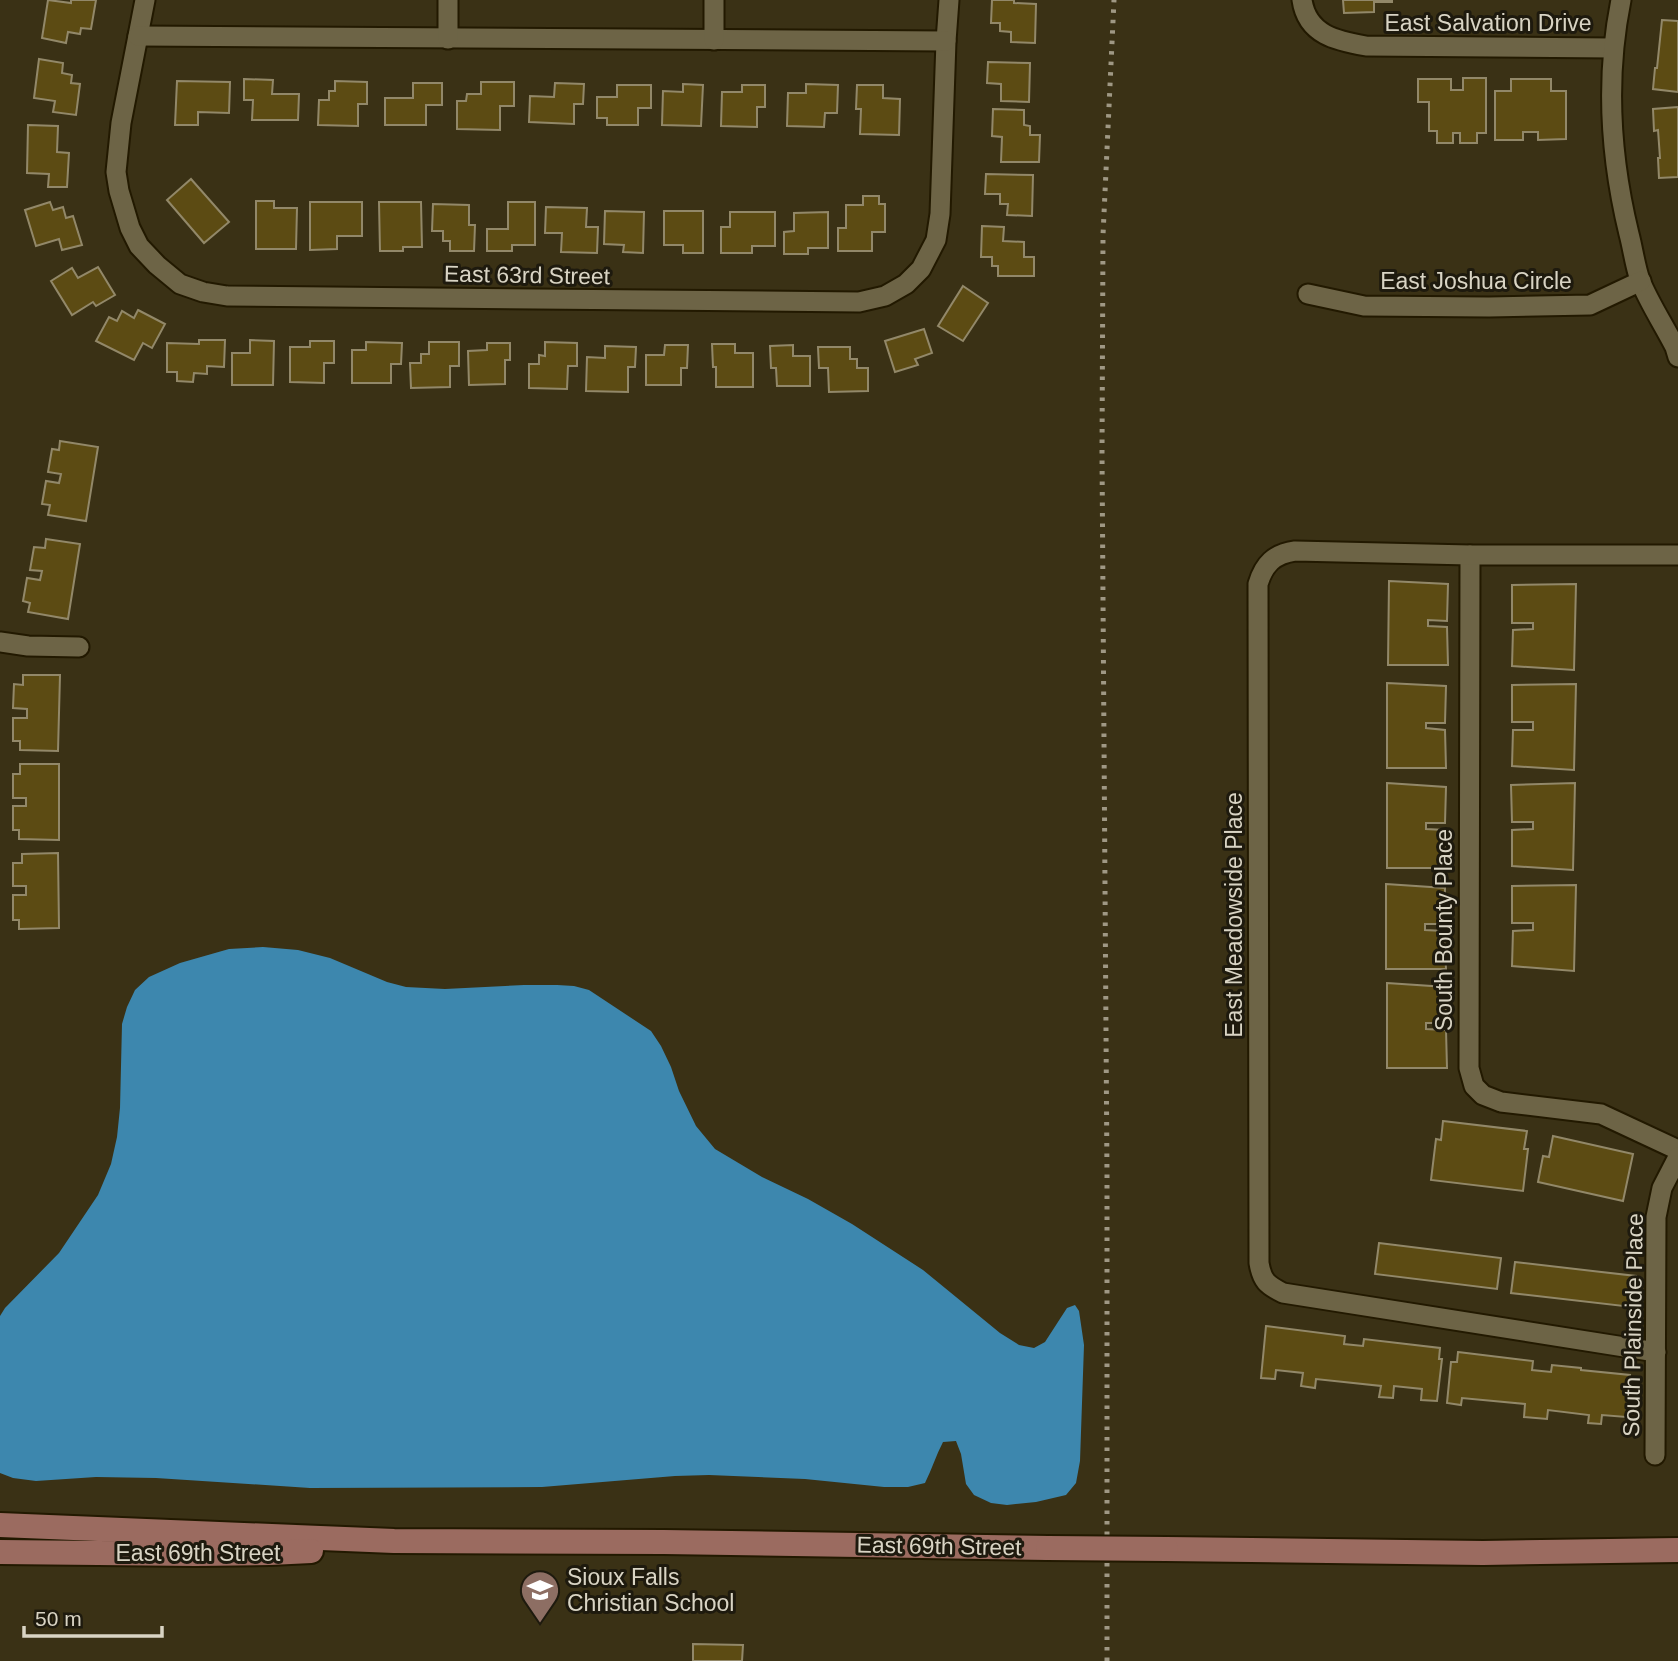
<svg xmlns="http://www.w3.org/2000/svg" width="1678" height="1661" viewBox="0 0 1678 1661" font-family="Helvetica,sans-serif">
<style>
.water{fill:#3d87ae}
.building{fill:#5c4b13;stroke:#928869;stroke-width:2}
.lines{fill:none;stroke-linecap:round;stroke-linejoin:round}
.minor-casing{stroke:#221900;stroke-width:23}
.major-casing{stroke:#221900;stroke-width:28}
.minor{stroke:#6d6446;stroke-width:19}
.major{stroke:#9b6b60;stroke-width:24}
.rail{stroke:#9f9884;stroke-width:5;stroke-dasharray:3.5 7;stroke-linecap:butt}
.major-bridge-casing{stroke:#221900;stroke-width:28;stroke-linecap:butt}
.major-bridge{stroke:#9b6b60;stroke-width:24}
.labels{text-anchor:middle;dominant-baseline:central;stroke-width:6;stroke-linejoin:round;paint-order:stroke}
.street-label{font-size:23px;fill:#d9d4c4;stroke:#1e1a0e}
.poi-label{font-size:23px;fill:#d9d4c4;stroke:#1e1a0e;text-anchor:start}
</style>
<rect width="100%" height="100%" fill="#3a3115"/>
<path class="water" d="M263 947 298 950 330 958 387 982 406 987 445 989 524 985H557L574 986 589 990 651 1031 661 1046 671 1067 679 1091 696 1126 715 1149 762 1177 808 1199 852 1224 923 1270 1000 1333 1019 1345 1034 1348 1045 1342 1067 1308 1075 1305 1079 1311 1084 1345 1080 1461 1076 1483 1066 1495 1036 1502 1007 1505 991 1503 974 1495 966 1484 961 1454 956 1441 943 1442C936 1455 932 1469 925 1483L908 1487H884L805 1479 709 1475 675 1476 542 1487 310 1488 156 1478 96 1477 36 1481 13 1478 0 1473V1316L5 1308 59 1253 98 1195 111 1164 117 1137 120 1108 122 1024 127 1007 135 990 149 977 180 963 229 949Z"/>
<g class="building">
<polygon points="48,0 71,3 71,0 96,0 91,29 81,28 80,34 68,32 66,43 42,38"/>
<polygon points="992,0 1014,0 1014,3 1036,4 1035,43 1011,42 1011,32 1000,31 1000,23 991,23"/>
<polygon points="1343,0 1392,0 1392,2 1374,2 1374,12 1344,13"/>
<polygon points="1662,20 1678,21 1678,92 1653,89 1655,68 1657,68"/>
<polygon points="39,59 63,63 62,73 72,75 71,83 80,84 76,115 53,112 55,101 34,98"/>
<polygon points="988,62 1030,63 1029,102 1001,101 1001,84 987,83"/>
<polygon points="1463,78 1486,78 1486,133 1477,133 1477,143 1460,143 1460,133 1453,133 1453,143 1437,143 1437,131 1429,131 1429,102 1418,102 1418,79 1451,79 1451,90 1463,90"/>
<polygon points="244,79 273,80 272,94 299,94 298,120 252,120 253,100 244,100"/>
<polygon points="1511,79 1551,79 1551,91 1566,91 1566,139 1538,140 1538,132 1523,132 1523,140 1495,140 1495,91 1511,91"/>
<polygon points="177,81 230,82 229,113 198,112 198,125 175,125"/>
<polygon points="335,81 367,82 367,104 358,104 358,126 318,125 319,100 329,100 329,91 335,91"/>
<polygon points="481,82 514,82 514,106 500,106 500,130 457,129 457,101 466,101 467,94 481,94"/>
<polygon points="413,83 442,83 442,105 426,105 426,125 385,125 385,98 413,98"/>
<polygon points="555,83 584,84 583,104 574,104 574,124 529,122 530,96 554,97"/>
<polygon points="683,84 703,85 701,126 662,125 663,91 683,92"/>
<polygon points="806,84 838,85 837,113 825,113 824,127 787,126 788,93 806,93"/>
<polygon points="617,85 651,85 651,108 638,108 638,125 607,125 607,118 597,118 597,97 617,97"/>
<polygon points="742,85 765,85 765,107 757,107 757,127 721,126 722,92 742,92"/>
<polygon points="857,85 883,85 883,98 900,99 899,135 860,134 861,109 856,109"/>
<polygon points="1678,107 1678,177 1659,178 1658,158 1660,158 1658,130 1654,131 1653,109"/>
<polygon points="993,109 1024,110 1024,125 1030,126 1030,135 1040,135 1039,162 1001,162 1002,137 992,136"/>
<polygon points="28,125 58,126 57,152 69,153 67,187 48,187 49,174 27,173"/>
<polygon points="986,174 1033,175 1032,216 1007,215 1008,204 1000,204 1000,194 985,194"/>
<polygon points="191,179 229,222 204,243 167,200"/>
<polygon points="863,196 879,196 879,204 885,204 885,232 872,232 872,251 838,251 838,228 846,228 846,205 863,205"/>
<polygon points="256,201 274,201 274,208 297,208 296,249 256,249"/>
<polygon points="50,202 53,210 63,207 66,218 73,216 82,245 62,250 59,239 36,246 25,210"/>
<polygon points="310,202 362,202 362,236 337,236 337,249 310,250"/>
<polygon points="379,202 421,202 422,247 403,247 403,251 380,251"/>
<polygon points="508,202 535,202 535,245 512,245 512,251 487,251 487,229 508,229"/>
<polygon points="433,204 469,205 469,225 475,225 474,251 450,251 450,241 443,241 443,231 432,231"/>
<polygon points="546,207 587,208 586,227 598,227 597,253 561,252 562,233 545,233"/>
<polygon points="605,211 644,212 643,253 623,252 624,245 604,244"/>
<polygon points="664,211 703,211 703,253 683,253 683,245 664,245"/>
<polygon points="730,212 775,212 775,246 752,246 752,253 721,253 721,227 730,227"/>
<polygon points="828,212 828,248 808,248 808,254 784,254 784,232 794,231 794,213"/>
<polygon points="982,226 1004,227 1003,241 1024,242 1024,257 1034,257 1034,276 998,276 998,266 992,266 992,257 981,257"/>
<polygon points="98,267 115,295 96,306 93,302 72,315 51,281 72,268 78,278"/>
<polygon points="963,286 988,303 963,341 938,326"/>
<polygon points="138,310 165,324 152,348 143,343 134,360 96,341 109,317 117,321 122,311 134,318"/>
<polygon points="924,329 932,353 915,359 918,365 895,372 885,341"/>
<polygon points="199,340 225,340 224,367 207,366 207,374 194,373 193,382 177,381 177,372 167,372 167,343 199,344"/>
<polygon points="250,340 274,341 273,385 232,385 232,353 250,353"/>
<polygon points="310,341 334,341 334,363 324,363 324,383 290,382 290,347 310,347"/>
<polygon points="366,342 402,343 401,364 391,364 391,383 352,383 352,350 366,350"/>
<polygon points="429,342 459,342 459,366 450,366 450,387 411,388 410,363 421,363 421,354 429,354"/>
<polygon points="545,342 577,343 577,366 568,366 567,389 529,388 529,364 539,364 539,355 545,356"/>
<polygon points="487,343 510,343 510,360 505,360 505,384 469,385 468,351 487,350"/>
<polygon points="712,344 735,344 735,353 753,353 753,387 716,387 716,367 713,367"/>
<polygon points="665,345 688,345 687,368 681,368 681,385 646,385 646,355 664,355"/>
<polygon points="793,345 793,356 810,356 810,386 777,386 776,368 771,368 770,346"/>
<polygon points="605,346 636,347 635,367 628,367 628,392 586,391 587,357 605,358"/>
<polygon points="818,347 850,347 850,359 857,359 857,368 868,368 868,391 829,392 828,368 819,368"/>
<polygon points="60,441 98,447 86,521 48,515 50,505 42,504 46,481 59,483 61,474 48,472 52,449 59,450"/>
<polygon points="46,539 80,544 68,619 28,612 30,603 23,601 27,578 40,580 42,571 30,570 34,547 45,548"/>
<polygon points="1389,581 1448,584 1447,621 1428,620 1428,626 1447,627 1448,665 1388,665"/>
<polygon points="1576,584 1574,670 1512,666 1513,630 1533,629 1533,623 1512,623 1512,585"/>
<polygon points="23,675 60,675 58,751 20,750 20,741 13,741 13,718 27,718 27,709 13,708 14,684 23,685"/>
<polygon points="1387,683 1446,686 1445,723 1426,723 1426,728 1445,730 1446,768 1387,768"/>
<polygon points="1576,684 1574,770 1512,766 1513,730 1533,730 1533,722 1512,722 1512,685"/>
<polygon points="20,764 59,764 59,840 19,839 19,830 13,830 13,806 26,806 26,798 13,798 13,774 20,774"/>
<polygon points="1387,783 1446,787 1445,823 1426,823 1426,829 1445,830 1446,868 1387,868"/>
<polygon points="1575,783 1573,870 1512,866 1512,830 1533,829 1533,822 1512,822 1511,785"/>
<polygon points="58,853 59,928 19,929 19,920 13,920 13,895 26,895 26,886 13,886 13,863 22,863 22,854"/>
<polygon points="1386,884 1445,888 1444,924 1425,924 1425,930 1444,931 1446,969 1386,969"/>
<polygon points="1576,885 1574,971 1512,966 1513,931 1533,930 1533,923 1512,923 1512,886"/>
<polygon points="1387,983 1446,987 1446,1023 1426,1023 1426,1029 1446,1030 1447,1068 1387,1068"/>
<polygon points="1443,1121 1527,1131 1524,1149 1528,1149 1523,1191 1431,1180 1436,1139 1441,1140"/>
<polygon points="1553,1136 1633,1154 1623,1201 1538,1182 1543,1156 1549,1157"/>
<polygon points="1379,1243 1501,1258 1497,1289 1375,1274"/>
<polygon points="1515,1262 1636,1276 1632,1307 1511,1293"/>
<polygon points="1266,1326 1345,1336 1344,1344 1363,1346 1364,1339 1440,1348 1439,1359 1442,1359 1437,1401 1421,1400 1422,1389 1394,1386 1393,1398 1379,1397 1381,1386 1316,1379 1315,1388 1301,1386 1303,1373 1276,1370 1275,1379 1261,1378"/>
<polygon points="1458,1352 1533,1361 1532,1370 1551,1372 1552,1365 1581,1368 1581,1370 1630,1375 1626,1417 1602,1415 1601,1424 1588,1423 1589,1415 1548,1410 1547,1419 1524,1417 1525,1404 1462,1398 1461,1405 1447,1403 1451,1362 1457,1362"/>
<polygon points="693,1644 743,1645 742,1661 693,1661"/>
</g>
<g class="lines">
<g class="minor-casing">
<g id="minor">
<polyline points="145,0 121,123 116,172 119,191 130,228 139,246 157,265 180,284 203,292 227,296 859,302 885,296 906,284 921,269 936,240 940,214 946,41 949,0"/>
<path d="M1302 0C1307 35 1337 41 1366 46L1613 48"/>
<path d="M1621 0C1605 79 1610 156 1629 234 1633 249 1635 266 1640 280 1648 301 1665 327 1675 347L1678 357"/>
<polyline points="138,36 946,41"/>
<polyline points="448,39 448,0"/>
<polyline points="714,40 714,0"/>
<polyline points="1308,294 1364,306 1489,307 1590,305 1641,281"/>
<polyline points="1470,555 1469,1068 1474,1086 1483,1095 1501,1102 1601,1114 1678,1150"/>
<polyline points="0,642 28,646 79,647"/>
<path d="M1656 1352 1283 1293C1267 1285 1262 1281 1259 1263L1258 584C1264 564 1274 554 1295 551L1470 555H1678"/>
<polyline points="1655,1455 1656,1217 1662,1188 1678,1157"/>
</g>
</g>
<g class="major-casing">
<g id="major">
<polyline points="0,1525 394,1541 664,1542 1048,1548"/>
<polyline points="1166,1549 1483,1553 1678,1550"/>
<polyline points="0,1552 196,1554 270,1553 311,1551"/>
</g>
</g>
<use href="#minor" class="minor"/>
<use href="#major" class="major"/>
<polyline class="rail" points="1107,1661 1107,1175 1102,453 1103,235 1114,0"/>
<g class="major-bridge-casing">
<polyline id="major-bridge" points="1048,1548 1166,1549"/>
</g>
<use href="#major-bridge" class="major-bridge"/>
</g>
<defs>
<g id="school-pin" transform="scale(2.0125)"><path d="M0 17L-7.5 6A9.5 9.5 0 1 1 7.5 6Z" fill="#8d6e63" stroke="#1e1a0e"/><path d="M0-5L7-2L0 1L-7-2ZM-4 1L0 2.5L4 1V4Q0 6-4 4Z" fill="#fff"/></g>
</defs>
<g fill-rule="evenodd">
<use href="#school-pin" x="540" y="1590"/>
</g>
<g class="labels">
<g class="street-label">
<text x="1488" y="23">East Salvation Drive</text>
<text transform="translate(527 275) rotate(1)">East 63rd Street</text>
<text x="1476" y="281">East Joshua Circle</text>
<text transform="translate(1234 915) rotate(-90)">East Meadowside Place</text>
<text transform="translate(1444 930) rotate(-90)">South Bounty Place</text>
<text transform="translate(1633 1325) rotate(-89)">South Plainside Place</text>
<text transform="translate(939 1546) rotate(1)">East 69th Street</text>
<text x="198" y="1553">East 69th Street</text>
</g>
<g class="poi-label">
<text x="567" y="1577">Sioux Falls<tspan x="567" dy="26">Christian School</tspan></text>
</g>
</g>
<path d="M24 1626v10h138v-10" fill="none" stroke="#d9d4c4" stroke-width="3.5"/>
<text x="35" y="1626" font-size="21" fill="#d9d4c4" stroke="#1e1a0e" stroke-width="5" paint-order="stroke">50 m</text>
</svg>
